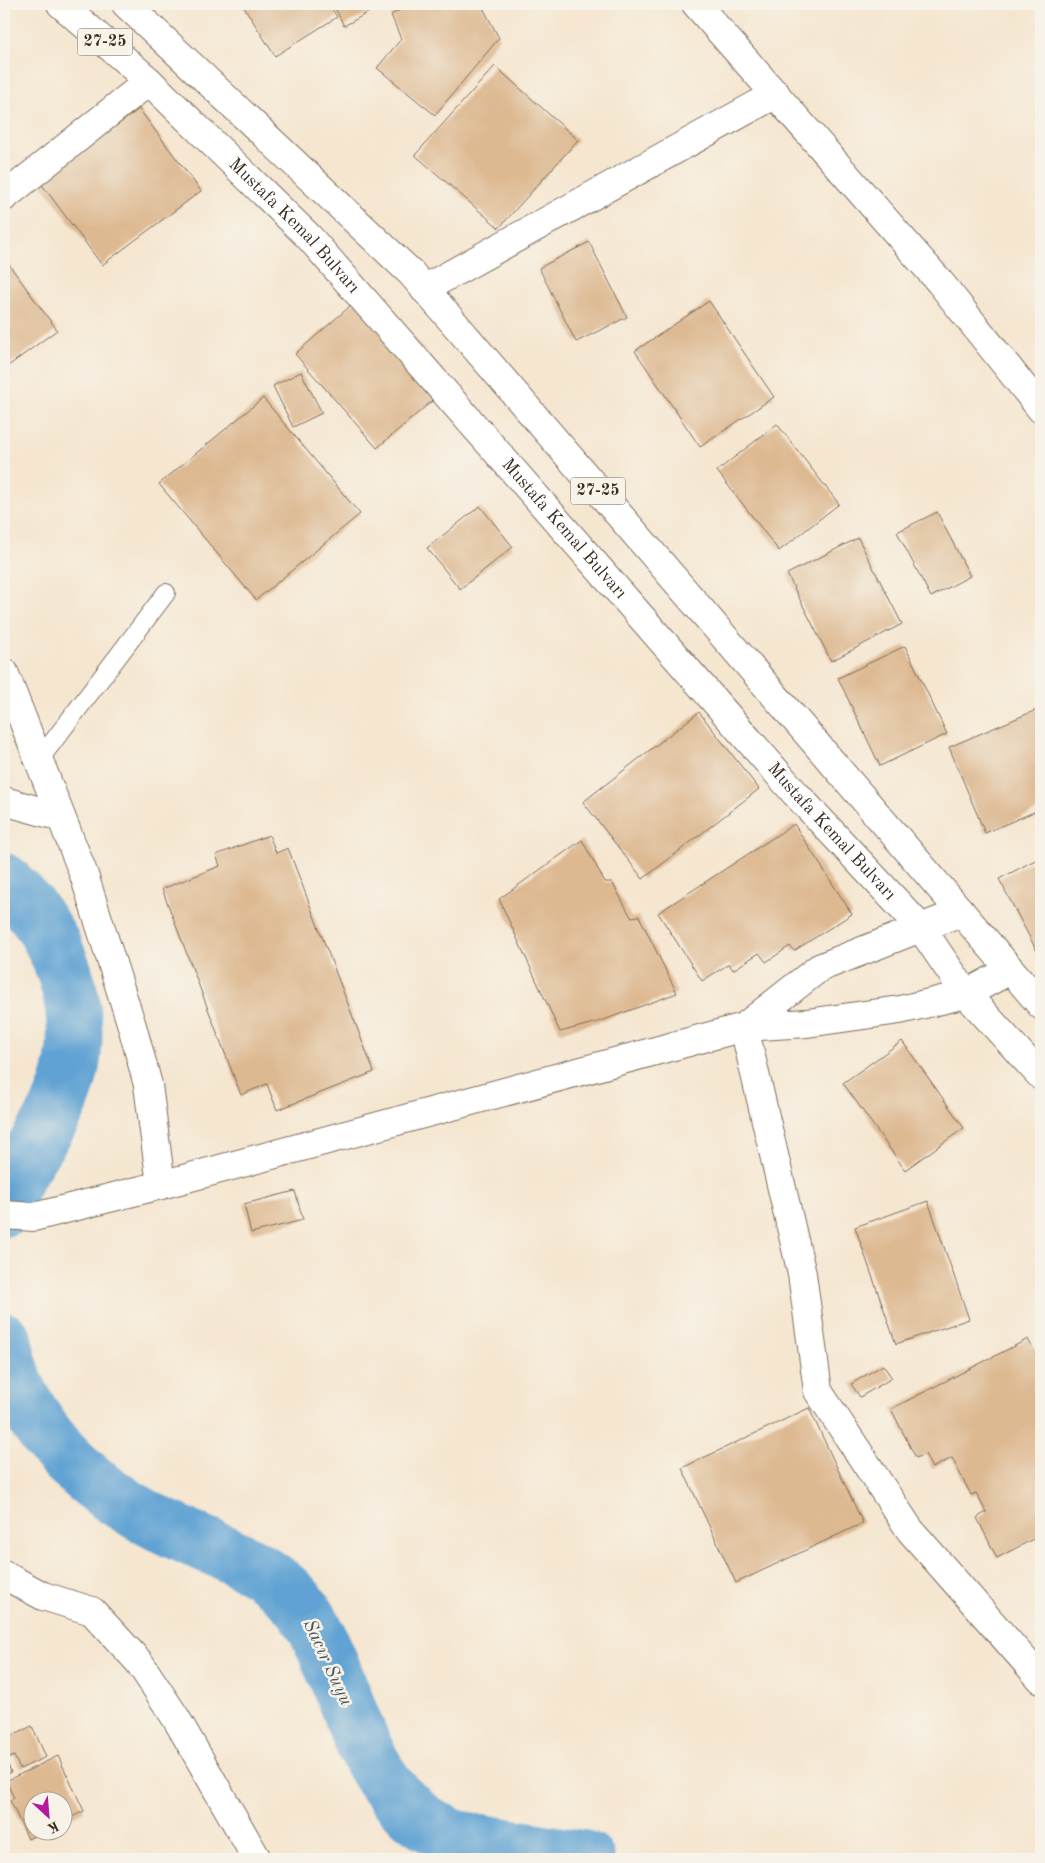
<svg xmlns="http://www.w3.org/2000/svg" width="1045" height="1863" viewBox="0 0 1045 1863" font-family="'Old Standard TT',serif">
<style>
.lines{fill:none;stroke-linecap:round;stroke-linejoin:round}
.river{stroke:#5ea2d3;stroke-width:56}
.building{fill:#ddb992}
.service-casing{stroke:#7c6c5c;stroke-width:20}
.minor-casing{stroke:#7c6c5c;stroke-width:30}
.tertiary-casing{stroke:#7c6c5c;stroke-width:30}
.trunk-casing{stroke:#7c6c5c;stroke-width:30}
.service{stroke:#fff;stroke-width:18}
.minor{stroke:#fff;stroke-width:28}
.tertiary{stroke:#fff;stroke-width:28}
.trunk{stroke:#fff;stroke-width:28}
.labels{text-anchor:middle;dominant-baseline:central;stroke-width:5;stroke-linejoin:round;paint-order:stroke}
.shield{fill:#f7f3e8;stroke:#73665b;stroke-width:1}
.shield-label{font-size:16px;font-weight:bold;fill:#3b2a1e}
.street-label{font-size:18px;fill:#3b2a1e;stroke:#f7f3e8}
.water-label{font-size:19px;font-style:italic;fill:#47545d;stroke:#f7f3e8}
</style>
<rect width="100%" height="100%" fill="#f7f3e8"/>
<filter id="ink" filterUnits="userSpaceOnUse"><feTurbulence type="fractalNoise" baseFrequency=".02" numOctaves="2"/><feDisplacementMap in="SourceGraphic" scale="10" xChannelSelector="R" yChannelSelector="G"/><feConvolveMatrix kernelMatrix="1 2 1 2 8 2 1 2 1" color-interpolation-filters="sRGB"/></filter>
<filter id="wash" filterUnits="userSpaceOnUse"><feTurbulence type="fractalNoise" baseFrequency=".0096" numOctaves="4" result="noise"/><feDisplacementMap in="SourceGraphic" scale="20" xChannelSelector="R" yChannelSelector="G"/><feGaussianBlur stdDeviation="1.12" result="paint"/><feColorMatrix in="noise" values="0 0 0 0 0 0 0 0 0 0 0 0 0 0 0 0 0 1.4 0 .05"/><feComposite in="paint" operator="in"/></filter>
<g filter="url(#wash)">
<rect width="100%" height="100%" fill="#f5e6d0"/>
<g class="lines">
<g class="river">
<path d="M4 881C68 937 96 1034 56 1112 39 1145 12 1173 4 1209"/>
<path d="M4 1340C8 1359 12 1377 21 1394 53 1461 116 1506 183 1535 223 1552 263 1566 294 1598 310 1614 319 1636 328 1657 360 1731 372 1805 456 1838L587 1859"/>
</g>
</g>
<g id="blocks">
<g class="building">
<polygon points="242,4 329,4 337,17 275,56"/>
<polygon points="333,4 383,4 344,26"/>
<polygon points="410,4 481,4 499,38 435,115 377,68 401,39 391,15"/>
<polygon points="495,66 578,140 499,228 415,155"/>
<polygon points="139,109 201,191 102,265 40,182"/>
<polygon points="589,242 627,317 576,342 539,268"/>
<polygon points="4,258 57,330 4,369"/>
<polygon points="371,288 453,383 377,448 295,354"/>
<polygon points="709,301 774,397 700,447 635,351"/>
<polygon points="301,372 322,413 293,427 273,386"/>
<polygon points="263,398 360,514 256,600 159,484"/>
<polygon points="777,424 839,504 779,551 717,471"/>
<polygon points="480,506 513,547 460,589 427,548"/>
<polygon points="937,512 970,576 931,597 897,532"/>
<polygon points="858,538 902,624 831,661 787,574"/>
<polygon points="905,646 947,734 880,766 838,678"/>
<polygon points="1041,708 1041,809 985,833 949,747"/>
<polygon points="699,712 759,789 643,879 583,802"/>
<polygon points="794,824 852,914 794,951 790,946 766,962 759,953 733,970 729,964 702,981 658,913"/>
<polygon points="269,835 276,853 288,848 374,1072 277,1110 267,1084 241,1095 162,889 220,866 216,855"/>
<polygon points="582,840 605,882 612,882 631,917 639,916 677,993 601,1021 560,1032 499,899"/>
<polygon points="1041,857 1041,957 1040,957 999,879"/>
<polygon points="902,1041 964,1128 905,1170 843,1083"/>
<polygon points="295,1191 303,1220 251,1233 244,1204"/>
<polygon points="928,1201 969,1319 896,1344 855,1227"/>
<polygon points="1028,1339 1041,1365 1041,1535 997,1558 977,1518 986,1512 976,1493 971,1495 952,1458 932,1468 925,1454 916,1458 891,1409"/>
<polygon points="883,1365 892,1378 860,1397 851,1384"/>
<polygon points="809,1408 863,1523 736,1583 682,1468"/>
<polygon points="32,1726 46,1757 20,1769 14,1756 6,1760 11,1772 4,1776 4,1739"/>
<polygon points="58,1756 84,1811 62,1822 62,1800 32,1800 32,1830 45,1830 28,1839 10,1800 14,1798 6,1781"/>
</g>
</g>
</g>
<g filter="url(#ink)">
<use href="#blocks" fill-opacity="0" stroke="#7c6c5c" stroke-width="1"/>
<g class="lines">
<g class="service-casing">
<polyline id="service" points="39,760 166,593"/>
</g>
<g class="minor-casing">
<g id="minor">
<polyline points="696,4 939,281 1041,409"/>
<polyline points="4,197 149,81"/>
<polyline points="424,289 776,94"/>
<polyline points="4,672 84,875 132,1026 148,1085 161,1185"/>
<polyline points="4,801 61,817"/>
<polyline points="744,1027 802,1274 818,1391 910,1530 1041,1679"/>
<polyline points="4,1575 43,1596 92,1611 139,1662 176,1718 257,1859"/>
</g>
</g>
<g class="tertiary-casing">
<g id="tertiary">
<polyline points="744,1027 819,968 961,912"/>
<polyline points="4,1215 34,1217 161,1185 744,1027 807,1023 900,1010 966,994 1010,970"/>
</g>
</g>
<g class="trunk-casing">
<g id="trunk">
<path id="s1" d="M61 4 149 81 309 237 795 793 921 928 966 994 1041 1076"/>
<polyline points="126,4 411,273 1041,1005"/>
</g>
</g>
<use href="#service" class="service"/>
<use href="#minor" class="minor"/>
<use href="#tertiary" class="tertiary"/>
<use href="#trunk" class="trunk"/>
</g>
</g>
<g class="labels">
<g class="shield">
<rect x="77.5" y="28.5" width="55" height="27" rx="4"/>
<rect x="570.5" y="477.5" width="55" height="27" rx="4"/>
</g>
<g class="shield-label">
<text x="105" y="42">27-25</text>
<text x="598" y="491">27-25</text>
</g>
<g class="street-label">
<text stroke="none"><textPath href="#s1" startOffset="322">Mustafa Kemal Bulvarı</textPath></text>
<text stroke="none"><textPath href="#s1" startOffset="728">Mustafa Kemal Bulvarı</textPath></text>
<text stroke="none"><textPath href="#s1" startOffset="1132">Mustafa Kemal Bulvarı</textPath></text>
</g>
<g class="water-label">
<text transform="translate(327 1663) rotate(65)">Sacır Suyu</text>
</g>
</g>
<rect width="1045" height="1863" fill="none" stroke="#f7f3e8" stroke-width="20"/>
<g transform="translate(48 1816) rotate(154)"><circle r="24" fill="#f7f3e8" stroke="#aca397"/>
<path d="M0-4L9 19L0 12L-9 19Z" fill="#b5179e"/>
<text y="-8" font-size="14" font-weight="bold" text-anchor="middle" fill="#3b2a1e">K</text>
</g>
</svg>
